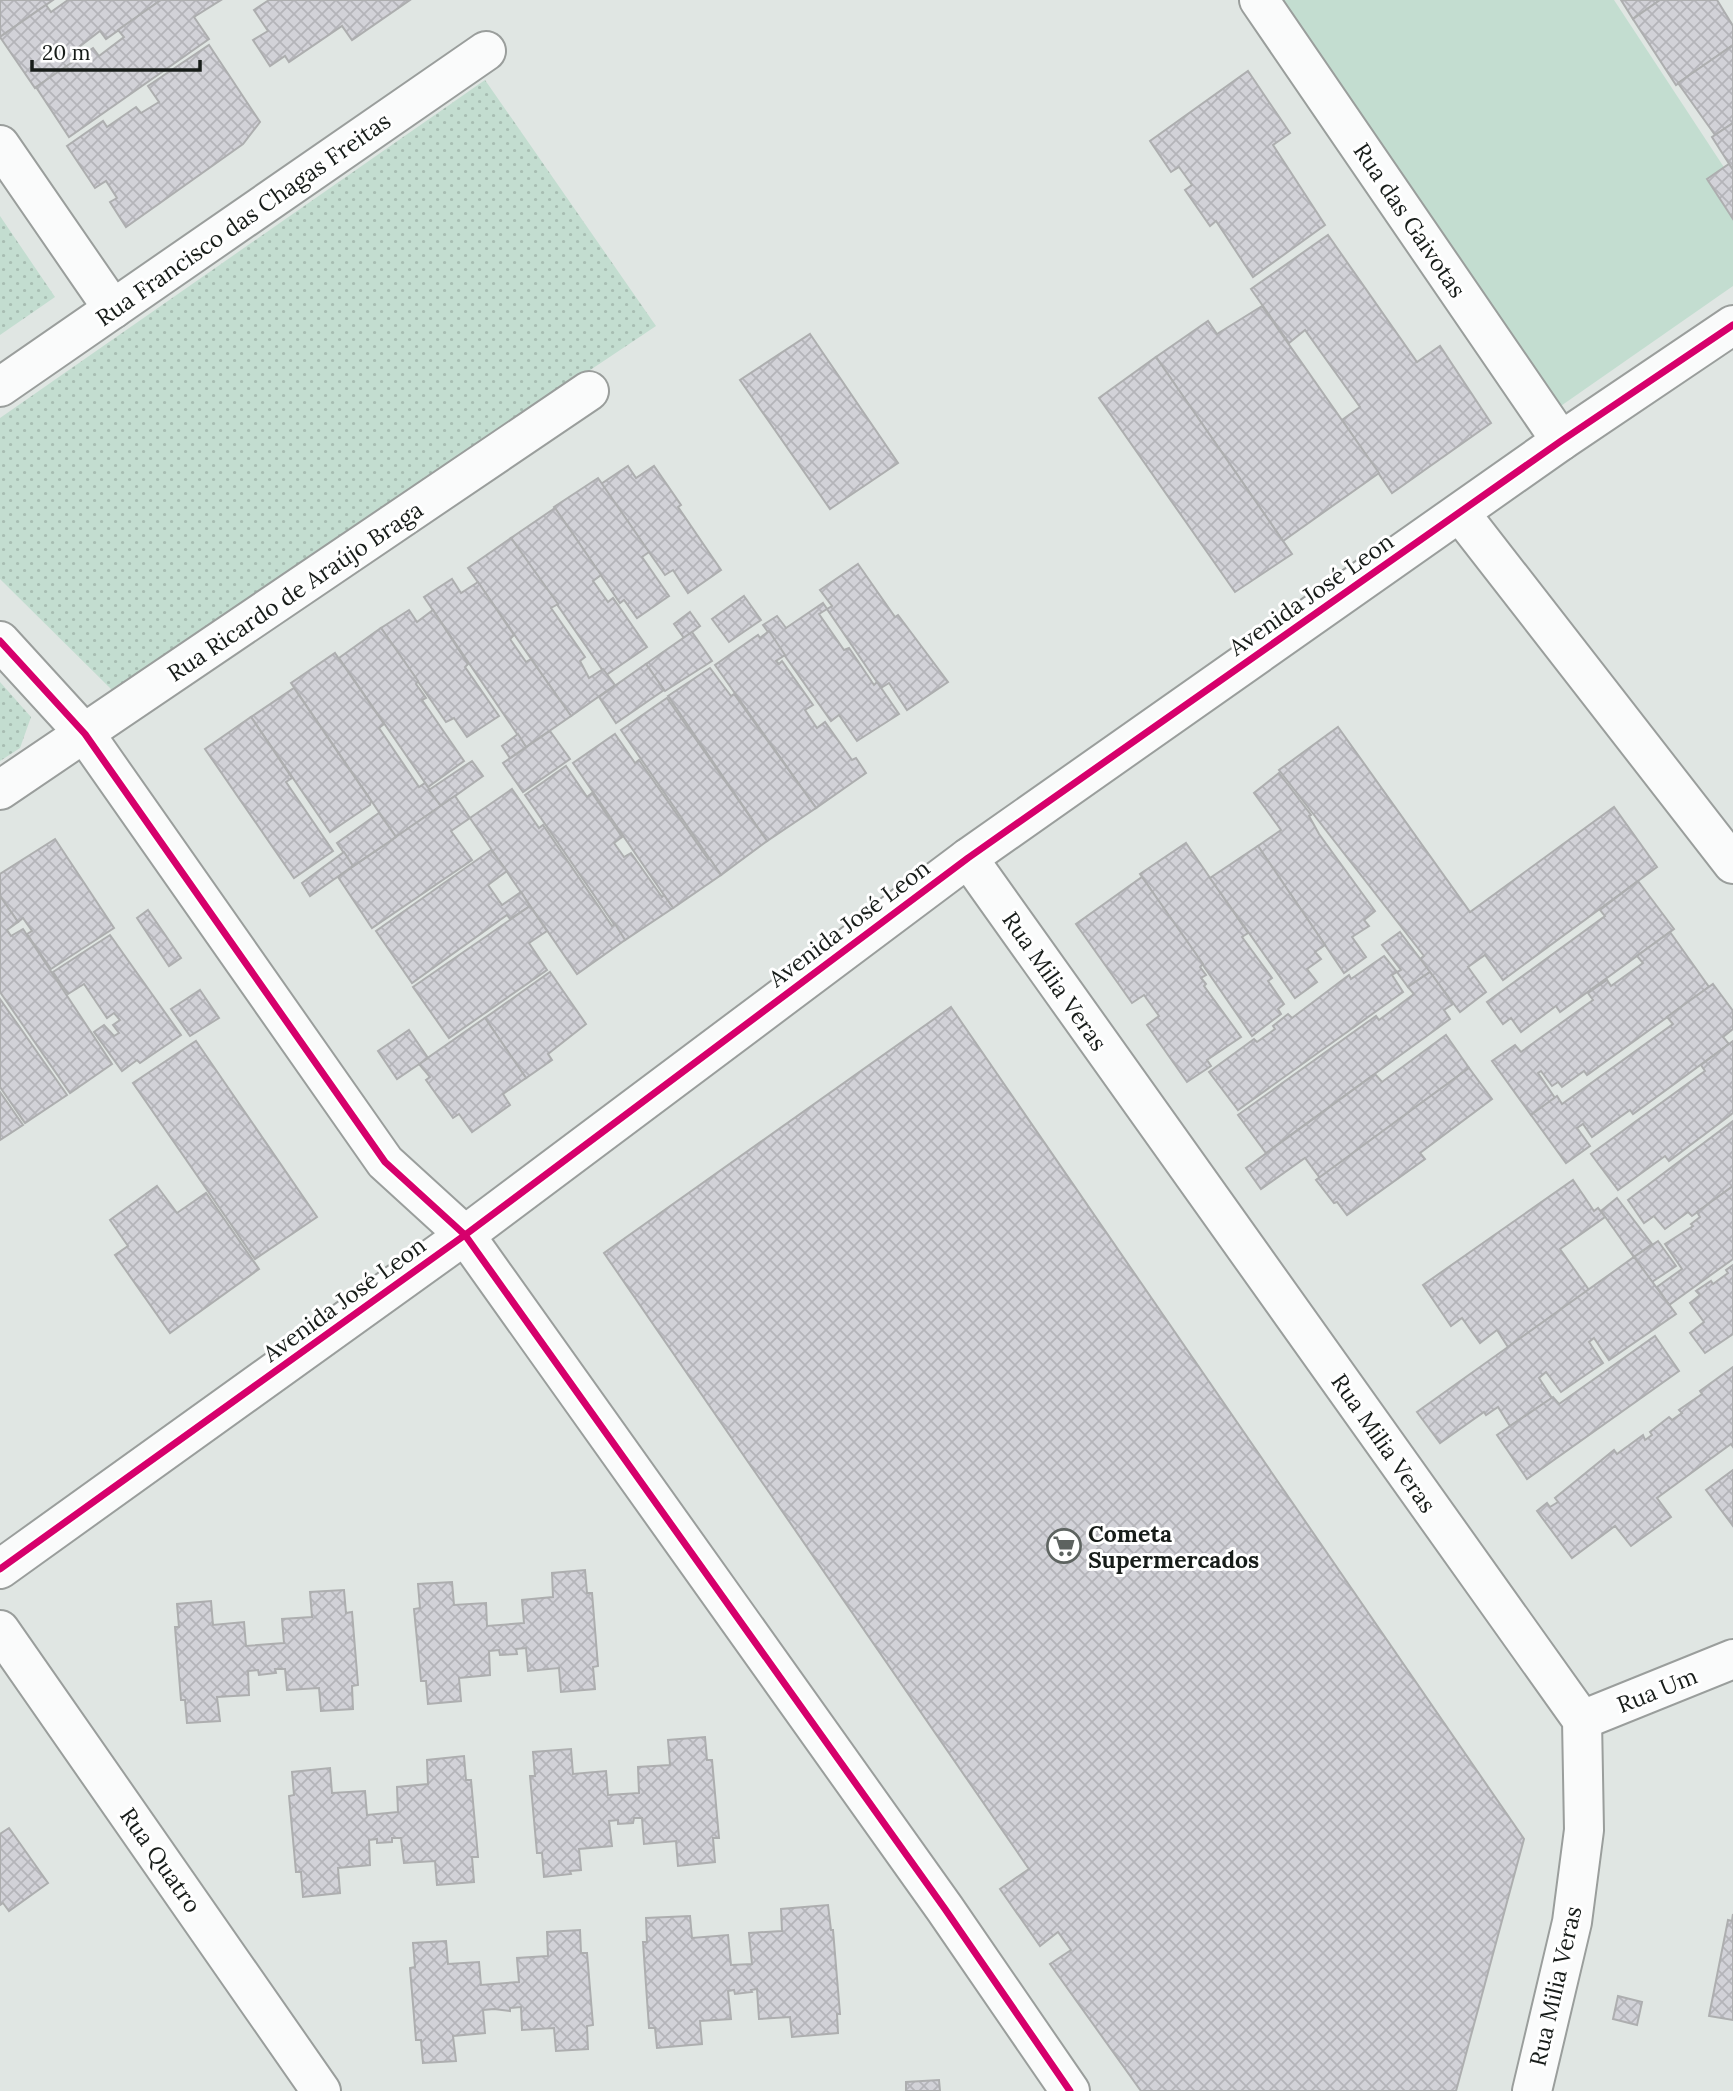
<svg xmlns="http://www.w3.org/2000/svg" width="1733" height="2091" viewBox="0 0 1733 2091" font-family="Lora,serif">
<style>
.grass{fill:#c3ddd0}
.park{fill:url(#park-dots)}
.building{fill:url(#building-cross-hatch);stroke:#adaeaf;stroke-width:2}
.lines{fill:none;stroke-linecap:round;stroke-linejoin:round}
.street-casing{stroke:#9a9e9c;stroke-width:42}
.secondary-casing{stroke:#9a9e9c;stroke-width:42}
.street{stroke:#fafbfb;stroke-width:38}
.secondary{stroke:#fafbfb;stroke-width:38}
.cycleway-casing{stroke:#fff;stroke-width:11}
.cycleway{stroke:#d6006c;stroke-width:7}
.labels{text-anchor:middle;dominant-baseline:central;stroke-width:6;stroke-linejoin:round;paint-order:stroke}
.street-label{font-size:23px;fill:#171c19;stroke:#fff}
.poi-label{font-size:23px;font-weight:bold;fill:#171c19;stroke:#fff;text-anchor:start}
</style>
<defs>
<pattern id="park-dots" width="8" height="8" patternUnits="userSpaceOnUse" patternTransform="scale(1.75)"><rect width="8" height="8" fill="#c3ddd0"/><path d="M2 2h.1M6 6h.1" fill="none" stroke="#a7bdb2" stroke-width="1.8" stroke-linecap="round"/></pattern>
<pattern id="building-cross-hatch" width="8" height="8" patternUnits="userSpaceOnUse" patternTransform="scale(1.75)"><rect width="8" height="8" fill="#d2d2d8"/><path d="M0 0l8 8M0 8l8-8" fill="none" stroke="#b4b4b9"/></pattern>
</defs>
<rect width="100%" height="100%" fill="#e0e6e3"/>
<polygon class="grass" points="1281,0 1614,0 1733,181 1733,286 1555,410"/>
<g class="park">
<polygon points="485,80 656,326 112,690 0,579 0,418"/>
<polygon points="0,216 55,297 0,335"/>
<polygon points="0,682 31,717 20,748 0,761"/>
</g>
<g class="building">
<polygon points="0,0 53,0 0,37"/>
<polygon points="68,0 161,0 106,39 100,31 79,47 85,54 35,88 0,37 46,5 51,12"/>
<polygon points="161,0 221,0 194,17 209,39 69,137 36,87 93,48 99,56 124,37 118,30"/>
<polygon points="269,0 410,0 352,40 342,26 289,62 285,56 270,66 253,40 268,31 254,10"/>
<polygon points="1621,0 1660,0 1633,19"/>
<polygon points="1660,0 1717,0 1733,26 1733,45 1676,85 1633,19"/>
<polygon points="209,45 260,122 243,144 126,227 110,202 117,198 106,181 95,188 67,146 103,121 107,127 136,107 141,113 159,102 148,86"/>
<polygon points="1733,45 1733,123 1715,135 1678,83"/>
<polygon points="1248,71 1290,133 1273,145 1325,225 1253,277 1216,221 1210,226 1185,190 1192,185 1179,167 1171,172 1150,141"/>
<polygon points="1733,123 1733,170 1712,137"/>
<polygon points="1729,164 1733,170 1733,219 1707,179"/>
<polygon points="1328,235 1417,362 1440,346 1491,423 1392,493 1342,420 1360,407 1305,330 1289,343 1251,289"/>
<polygon points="1262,306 1379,473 1283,541 1156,357 1208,321 1217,334"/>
<polygon points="810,334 898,463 830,509 740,380"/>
<polygon points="1156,357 1292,554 1235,592 1099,398"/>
<polygon points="628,466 636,478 654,466 681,505 678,507 721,570 688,593 673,570 665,575 601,484"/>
<polygon points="598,478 649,552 642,557 669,596 637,618 624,600 620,603 554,507"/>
<polygon points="555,508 601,575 593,581 608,602 613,598 647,647 606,675 511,538"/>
<polygon points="511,538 558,604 551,608 585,657 580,661 589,678 603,669 615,685 571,716 468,568"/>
<polygon points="858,564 895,617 898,615 948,682 907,710 889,683 881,688 827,609 832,606 820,590"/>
<polygon points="452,579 461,593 478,582 514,635 510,639 526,662 531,659 571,716 526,747 424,597"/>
<polygon points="744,596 761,620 729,642 712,619"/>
<polygon points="823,603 827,609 819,614 844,650 849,648 874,685 877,682 899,714 857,741 839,715 831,721 763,625 777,616 786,628"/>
<polygon points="409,610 417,622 433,610 468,664 465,667 499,716 467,737 454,718 446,722 381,628"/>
<polygon points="690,612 700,626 684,638 674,624"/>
<polygon points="381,628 418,681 416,684 426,698 422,700 464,761 428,787 339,658"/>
<polygon points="769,631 785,655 776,661 779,664 782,661 813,705 805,710 817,728 825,722 852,760 856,758 866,773 816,808 715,665 758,635 760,638"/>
<polygon points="692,632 712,661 665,691 646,664"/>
<polygon points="335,653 384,724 379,728 419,787 425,783 441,806 396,837 291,683"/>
<polygon points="646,664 664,690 616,723 599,697"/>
<polygon points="710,668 731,696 734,694 816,808 767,841 668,696"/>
<polygon points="294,688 371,801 370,805 330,832 251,717"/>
<polygon points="667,698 767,841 721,875 621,730"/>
<polygon points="251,717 292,778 286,782 333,851 294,878 205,749"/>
<polygon points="1338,727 1470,912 1614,807 1657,867 1503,980 1485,955 1468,967 1486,992 1460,1012 1420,959 1424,956 1279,770"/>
<polygon points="550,731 570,759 523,792 503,763"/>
<polygon points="518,734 526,747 510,758 502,746"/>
<polygon points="615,734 635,763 639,760 708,859 710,859 721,875 673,908 573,763"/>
<polygon points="472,761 483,776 441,806 429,790"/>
<polygon points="566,766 587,797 592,793 622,837 614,843 624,857 631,853 662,897 664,895 673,908 625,940 525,795"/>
<polygon points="1279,773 1311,815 1309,816 1319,834 1375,911 1364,920 1369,926 1352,937 1366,957 1344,973 1258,846 1281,830 1254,793"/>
<polygon points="512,789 539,828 543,825 612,926 615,924 625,940 577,974 470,818"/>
<polygon points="455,796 470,818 451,831 472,860 372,928 338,877"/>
<polygon points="379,813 396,837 353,866 337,843"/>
<polygon points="55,839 114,928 51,969 27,934 32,931 23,918 18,922 0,896 0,874"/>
<polygon points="1186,843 1248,933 1242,937 1272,978 1268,981 1284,1004 1278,1009 1281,1014 1252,1036 1140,874"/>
<polygon points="1258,846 1325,945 1315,952 1321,959 1307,969 1317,982 1295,998 1210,878"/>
<polygon points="491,850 507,871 488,885 502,905 521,892 530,906 510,919 507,915 412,983 376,931"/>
<polygon points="344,852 353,866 310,896 302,883"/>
<polygon points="1142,877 1203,964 1200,967 1206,975 1201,978 1206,984 1204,986 1241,1037 1207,1060 1211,1066 1187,1082 1147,1025 1159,1016 1144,995 1132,1003 1076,924"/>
<polygon points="1638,881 1674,929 1560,1012 1556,1006 1521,1032 1511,1018 1503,1024 1487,1002 1605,916 1600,910"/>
<polygon points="0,896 18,922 7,930 11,936 23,929 112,1064 70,1093 0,992"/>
<polygon points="530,906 547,931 529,943 547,970 449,1038 413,987"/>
<polygon points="148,910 181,958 169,966 137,918"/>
<polygon points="1400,932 1430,972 1408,987 1397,972 1401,970 1382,945"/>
<polygon points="1670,932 1709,987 1587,1075 1584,1071 1562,1087 1558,1082 1552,1086 1541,1071 1538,1073 1555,1098 1531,1115 1492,1061 1515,1045 1521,1052 1593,1000 1588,993 1607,980 1611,986 1643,963 1637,956"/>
<polygon points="110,935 181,1035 140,1063 137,1060 122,1071 94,1032 104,1025 114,1036 119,1033 113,1025 120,1020 114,1013 107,1018 84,984 68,994 53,972"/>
<polygon points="1384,956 1397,972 1392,975 1403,992 1238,1110 1209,1072 1254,1039 1257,1042 1275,1029 1273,1026 1288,1014 1292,1018 1349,975 1351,979"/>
<polygon points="550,972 586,1024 548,1054 552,1060 526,1078 485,1018"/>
<polygon points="1430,972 1453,1004 1444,1010 1450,1019 1266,1153 1238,1115 1376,1016 1379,1020 1414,994 1408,987"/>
<polygon points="1713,984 1733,1011 1733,1029 1723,1037 1729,1044 1633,1114 1630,1110 1592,1137 1583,1124 1577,1128 1590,1146 1566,1163 1531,1115 1557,1096 1562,1104 1673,1024 1667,1017"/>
<polygon points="200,990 219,1018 190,1036 171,1009"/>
<polygon points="0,999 67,1095 25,1123 0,1087"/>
<polygon points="951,1007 1524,1839 1456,2091 1141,2091 1050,1964 1071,1950 1058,1932 1040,1946 1000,1889 1029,1869 604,1253"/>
<polygon points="485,1018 526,1078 503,1094 510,1105 472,1132 459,1114 453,1118 426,1080 430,1077 419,1064"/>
<polygon points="409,1030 428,1058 397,1079 378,1051"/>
<polygon points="1446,1035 1469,1068 1320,1178 1305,1158 1261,1189 1246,1168 1375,1074 1382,1082"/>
<polygon points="196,1041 317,1217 255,1259 133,1083"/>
<polygon points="1733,1041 1733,1113 1669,1161 1665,1156 1618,1190 1591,1154 1705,1071 1701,1065"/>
<polygon points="1469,1068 1492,1099 1420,1153 1425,1159 1347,1215 1337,1202 1334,1203 1316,1180"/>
<polygon points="0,1092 23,1125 0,1140"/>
<polygon points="1733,1121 1733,1186 1692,1216 1688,1212 1665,1229 1654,1216 1644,1223 1628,1200"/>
<polygon points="1573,1180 1594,1211 1598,1208 1605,1217 1560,1249 1589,1290 1508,1347 1497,1330 1480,1343 1462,1318 1451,1326 1423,1285"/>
<polygon points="157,1186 177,1213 206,1193 259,1269 170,1333 115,1255 128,1246 110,1220"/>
<polygon points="1733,1186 1733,1259 1669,1305 1657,1287 1682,1269 1665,1244 1693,1226 1691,1224 1700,1217 1697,1212"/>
<polygon points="1617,1198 1652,1244 1634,1257 1601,1211"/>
<polygon points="1658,1241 1676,1266 1652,1282 1634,1257"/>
<polygon points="1634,1257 1676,1314 1609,1360 1594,1338 1589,1342 1603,1363 1561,1392 1546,1372 1539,1378 1552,1398 1510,1426 1498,1407 1486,1415 1484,1412 1440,1443 1417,1412"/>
<polygon points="1733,1265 1733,1334 1705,1353 1690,1333 1704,1322 1690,1303 1700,1295 1696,1291 1711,1281 1713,1284 1728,1273 1726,1270"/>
<polygon points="1655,1336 1679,1371 1527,1479 1497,1435 1553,1397 1559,1404"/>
<polygon points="1733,1367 1733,1447 1731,1444 1657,1498 1671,1517 1631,1546 1615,1526 1572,1558 1537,1511 1547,1503 1550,1507 1558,1502 1555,1498 1614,1450 1617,1454 1643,1435 1645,1440 1652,1435 1650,1432 1669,1417 1672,1420 1682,1413 1679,1410 1702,1394 1700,1391"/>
<polygon points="1733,1470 1733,1526 1706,1490"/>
<polygon points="585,1570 587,1593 592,1593 598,1666 593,1667 595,1689 561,1692 559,1668 528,1671 526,1648 516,1649 517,1654 500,1655 499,1650 489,1651 490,1675 459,1678 461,1701 428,1704 426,1681 421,1681 414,1609 420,1608 418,1584 452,1582 454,1605 486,1603 487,1626 524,1623 522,1600 553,1597 552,1573"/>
<polygon points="344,1590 346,1613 352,1612 358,1685 352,1686 353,1709 321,1711 319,1688 287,1690 285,1669 275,1669 276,1673 259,1675 258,1670 248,1671 249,1695 217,1697 220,1721 187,1723 185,1700 181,1700 175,1627 179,1627 177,1604 211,1601 213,1625 244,1622 246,1646 284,1643 282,1619 312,1617 310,1592"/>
<polygon points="705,1737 707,1760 712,1760 719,1838 713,1838 715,1862 678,1866 676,1841 644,1844 642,1818 634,1818 633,1823 618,1824 618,1820 609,1821 612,1846 579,1849 581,1870 570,1871 571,1874 544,1877 542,1853 537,1853 530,1776 535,1776 533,1752 571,1749 573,1774 606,1771 608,1795 639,1793 638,1767 670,1765 668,1740"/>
<polygon points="464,1756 466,1780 471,1780 478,1857 472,1857 474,1882 437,1885 435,1861 404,1863 401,1838 392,1838 392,1842 377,1843 377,1839 369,1840 370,1865 338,1868 340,1893 303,1897 301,1872 296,1872 289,1796 294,1795 292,1772 330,1768 332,1793 365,1791 367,1815 398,1812 397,1787 428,1784 427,1760"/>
<polygon points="9,1828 48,1883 9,1911 3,1903 0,1905 0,1834"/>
<polygon points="828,1905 831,1930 833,1930 840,2014 837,2014 838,2033 792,2037 790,2017 759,2019 757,1989 751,1990 752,1992 735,1994 734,1990 728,1991 731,2019 700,2021 702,2044 657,2048 655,2028 649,2028 643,1942 647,1942 646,1918 690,1916 692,1938 728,1935 731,1965 752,1964 749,1933 782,1931 781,1909"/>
<polygon points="1733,1914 1733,2020 1709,2016 1728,1920 1732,1921"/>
<polygon points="580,1930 581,1953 587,1953 593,2025 587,2026 588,2049 556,2051 554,2028 522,2030 521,2007 510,2008 510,2011 494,2009 483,2010 485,2033 453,2036 456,2061 423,2063 421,2040 416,2040 410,1968 415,1967 413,1943 446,1941 448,1964 479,1962 481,1985 519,1982 517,1958 548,1956 547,1932"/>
<polygon points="1618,1996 1642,2002 1637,2025 1613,2019"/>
<polygon points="939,2080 940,2091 906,2091 906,2082"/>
</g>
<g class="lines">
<g class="street-casing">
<g id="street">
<polyline points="1259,0 1561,441"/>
<polyline points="0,145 113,309"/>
<polyline points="0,387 486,51"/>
<polyline points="1460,513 1733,864"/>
<polyline points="0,641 85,734 385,1162 465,1235 945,1909 1070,2091"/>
<polyline points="0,790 589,391"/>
<polyline points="968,858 1582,1720 1584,1830 1572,1922 1532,2091"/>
<polyline points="0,1630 321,2091"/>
<polyline points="1582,1720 1733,1659"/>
</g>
</g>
<g class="secondary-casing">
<polyline id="secondary" points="0,1569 465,1235 968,858 1561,441 1733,325"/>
</g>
<use href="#street" class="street"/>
<use href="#secondary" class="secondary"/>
<g class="cycleway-casing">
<g id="cycleway">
<polyline points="0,641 85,734 385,1162 465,1235 945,1909 1070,2091"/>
<polyline points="0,1569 465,1235 968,858 1561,441 1733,325"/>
</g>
</g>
<use href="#cycleway" class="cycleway"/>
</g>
<defs>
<g id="supermarket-ring" transform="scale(1.75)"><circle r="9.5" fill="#fff" stroke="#5d6360" stroke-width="1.5"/><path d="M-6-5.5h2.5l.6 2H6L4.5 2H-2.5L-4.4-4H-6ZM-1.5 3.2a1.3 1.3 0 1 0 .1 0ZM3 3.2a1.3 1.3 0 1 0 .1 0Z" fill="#5d6360"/></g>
</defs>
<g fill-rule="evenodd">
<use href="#supermarket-ring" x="1064" y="1546"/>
</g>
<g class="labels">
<g class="street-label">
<text transform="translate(243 219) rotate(-35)">Rua Francisco das Chagas Freitas</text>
<text transform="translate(1410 220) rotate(56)">Rua das Gaivotas</text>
<text transform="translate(295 591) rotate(-34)">Rua Ricardo de Araújo Braga</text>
<text transform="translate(1311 594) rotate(-35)">Avenida José Leon</text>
<text transform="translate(849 923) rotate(-37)">Avenida José Leon</text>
<text transform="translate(1055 981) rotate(55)">Rua Milia Veras</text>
<text transform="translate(344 1299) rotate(-36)">Avenida José Leon</text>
<text transform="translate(1384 1443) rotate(55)">Rua Milia Veras</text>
<text transform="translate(1657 1690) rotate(-22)">Rua Um</text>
<text transform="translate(161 1860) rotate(55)">Rua Quatro</text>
<text transform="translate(1555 1986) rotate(-77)">Rua Milia Veras</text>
</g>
<g class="poi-label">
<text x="1088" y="1533">Cometa<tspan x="1088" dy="26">Supermercados</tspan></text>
</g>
</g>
<path d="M32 60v10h168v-10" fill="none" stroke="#171c19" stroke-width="3.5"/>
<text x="42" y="60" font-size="21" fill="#171c19" stroke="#ffffff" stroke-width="5" paint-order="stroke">20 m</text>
</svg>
